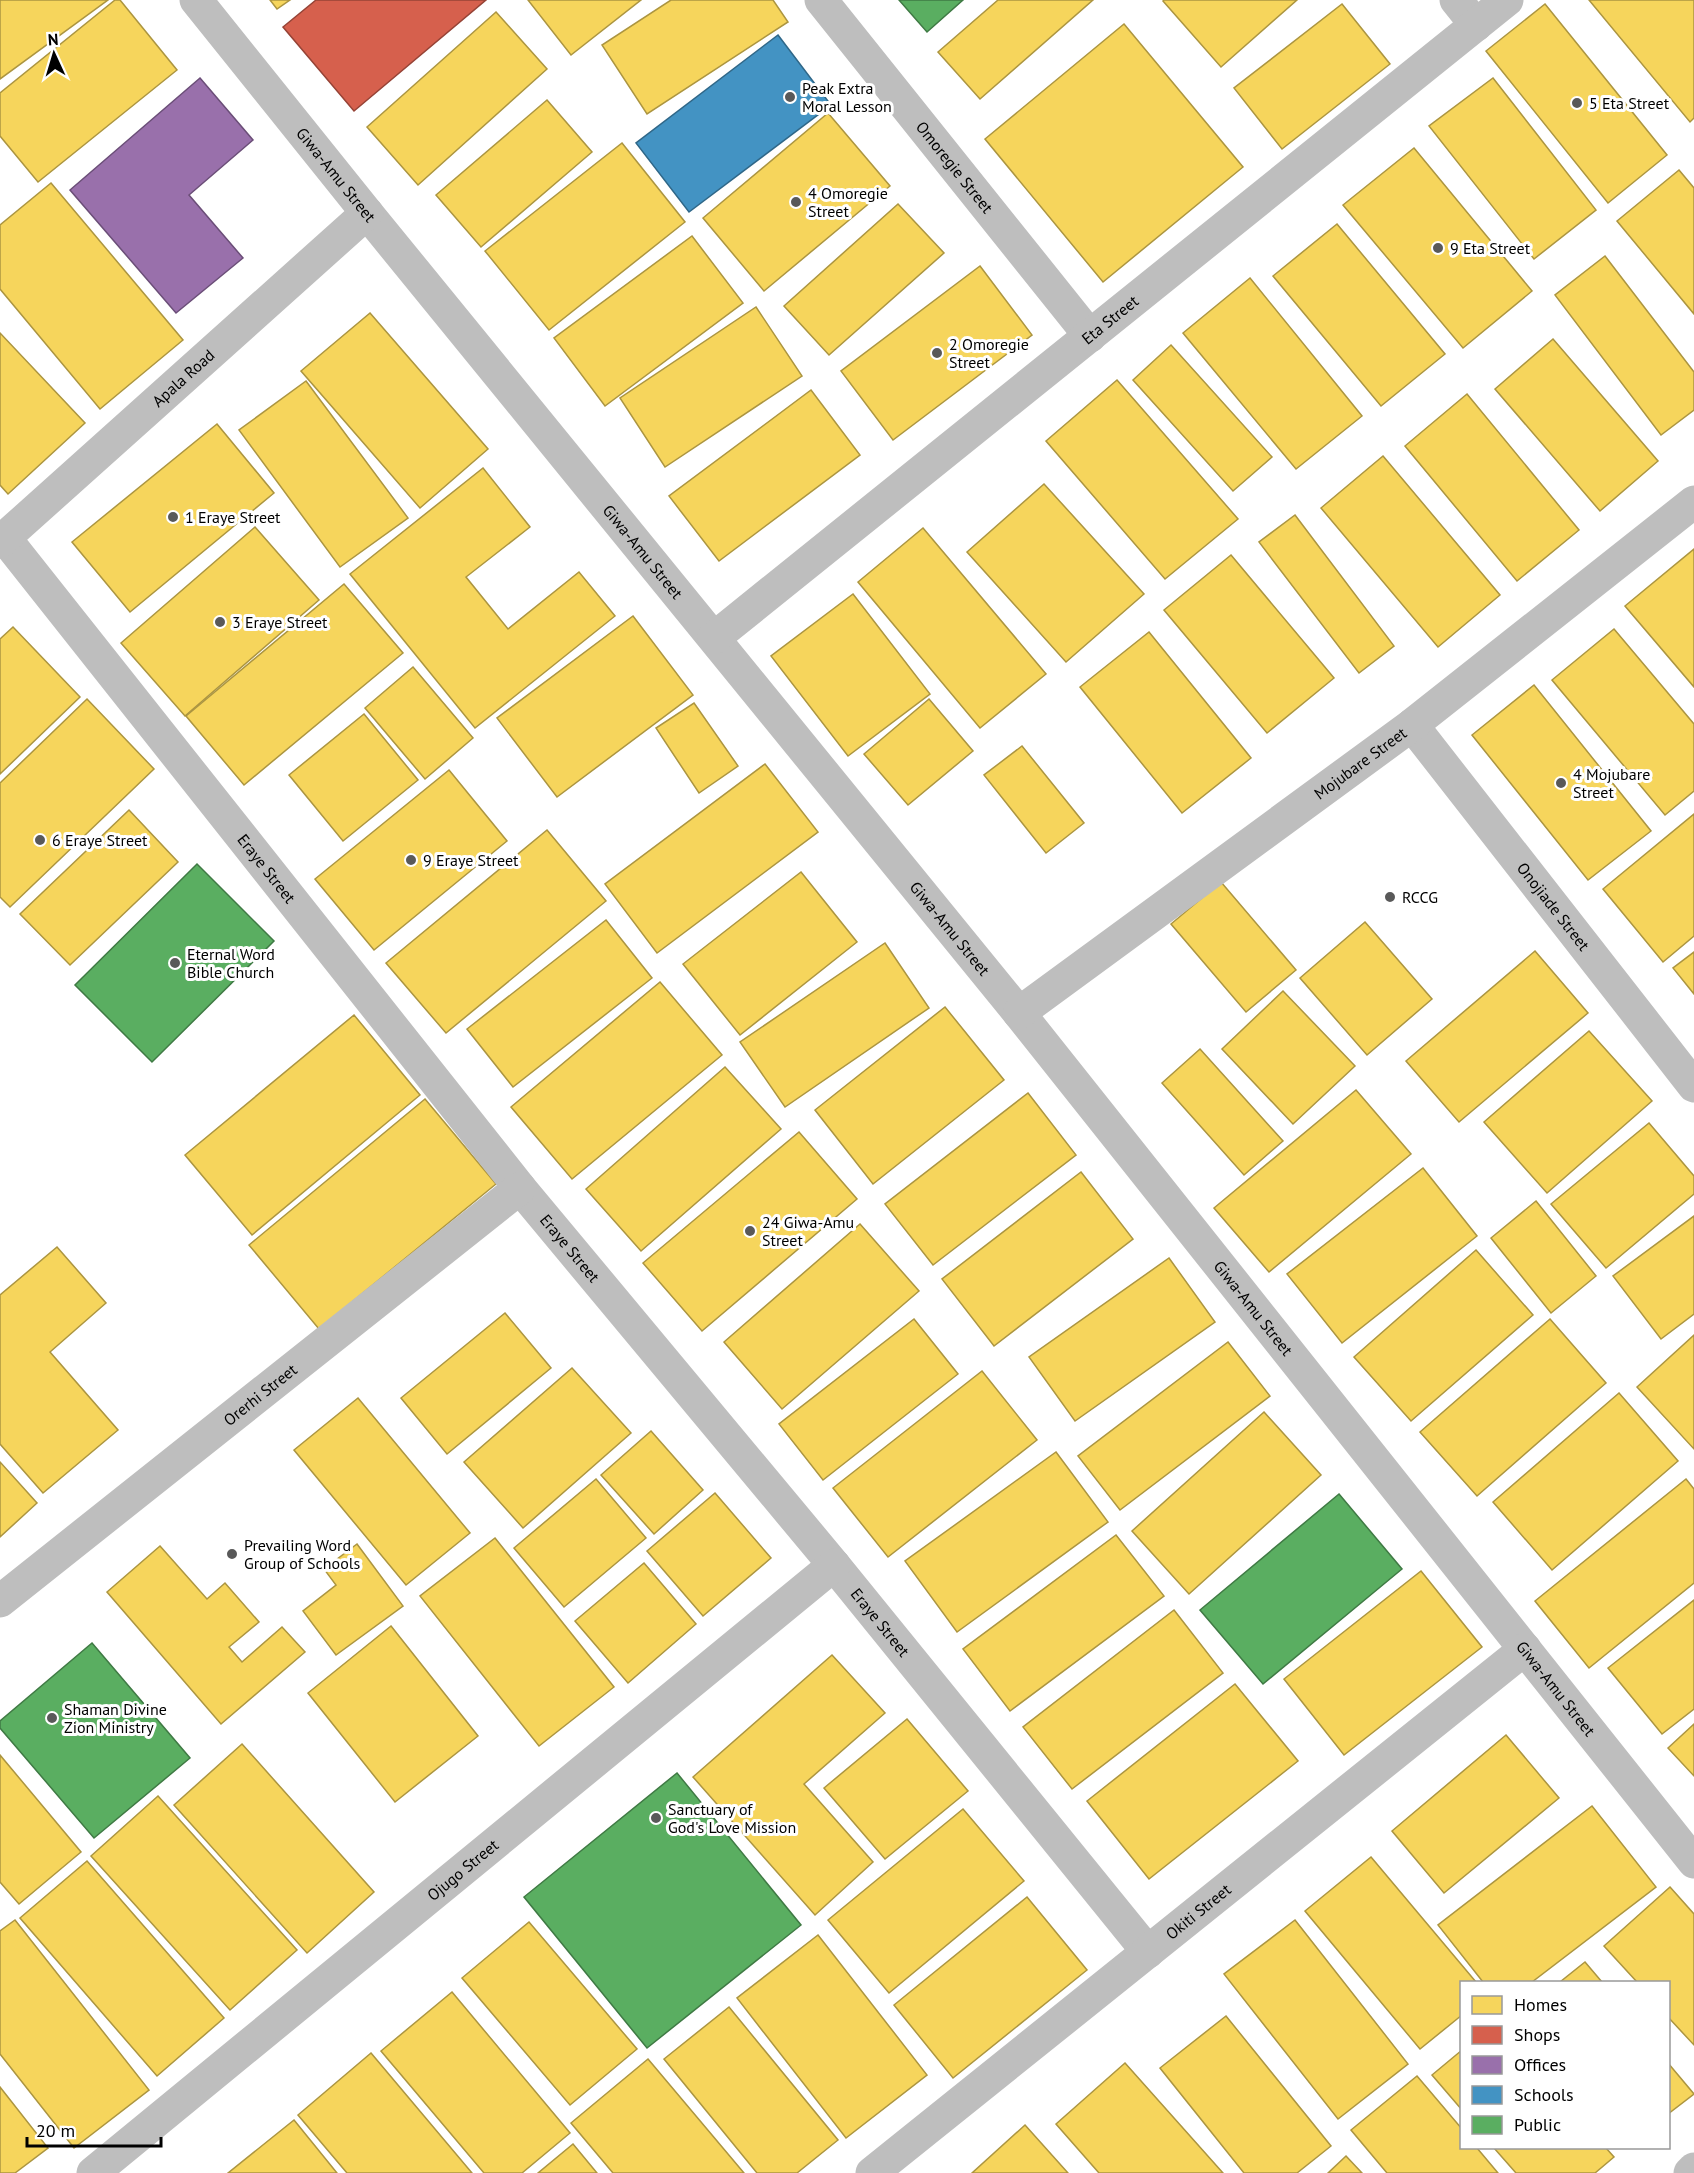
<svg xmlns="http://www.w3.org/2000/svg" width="1694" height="2173" viewBox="0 0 1694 2173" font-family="'PT Sans',sans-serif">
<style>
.homes{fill:#f6d55c;stroke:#ac9540;stroke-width:1.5}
.shops{fill:#d6604d;stroke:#964336;stroke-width:1.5}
.offices{fill:#9970ab;stroke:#6b4e78;stroke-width:1.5}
.schools{fill:#4393c3;stroke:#2f6788;stroke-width:1.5}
.public{fill:#5aae61;stroke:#3f7a44;stroke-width:1.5}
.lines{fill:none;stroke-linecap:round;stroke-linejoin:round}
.minor{stroke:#bebebe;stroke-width:33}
.poi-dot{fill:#595959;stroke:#fff;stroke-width:2}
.labels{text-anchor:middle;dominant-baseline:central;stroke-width:6;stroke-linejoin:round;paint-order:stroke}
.poi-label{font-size:16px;fill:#000;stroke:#fff;text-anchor:start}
.street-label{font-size:16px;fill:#000;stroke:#fff}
</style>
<rect width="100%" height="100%" fill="#fff"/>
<g class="homes">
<polygon points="0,0 108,0 0,79"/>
<polygon points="115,0 120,0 177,70 38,182 0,136 0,93"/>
<polygon points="270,0 290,0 277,9"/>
<polygon points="528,0 641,0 571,55"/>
<polygon points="671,0 773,0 788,22 647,114 602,45"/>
<polygon points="998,0 1093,0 980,99 938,52"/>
<polygon points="1164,0 1297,0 1221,67 1163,1"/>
<polygon points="1589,0 1694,0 1694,118 1690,122"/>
<polygon points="1342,4 1390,64 1282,149 1234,88"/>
<polygon points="1545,4 1667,155 1608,203 1486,51"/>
<polygon points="496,12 547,69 418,185 367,127"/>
<polygon points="1124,24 1243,167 1103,282 985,139"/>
<polygon points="1493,78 1596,210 1534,259 1429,126"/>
<polygon points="547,100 592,152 481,247 436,195"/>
<polygon points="828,113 890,186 764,291 703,218"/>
<polygon points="622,143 685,222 549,330 485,251"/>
<polygon points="1414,148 1532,291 1463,348 1343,205"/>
<polygon points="1679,170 1694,188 1694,314 1617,221"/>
<polygon points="51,183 183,340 100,409 0,289 0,225"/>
<polygon points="898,204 944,253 829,355 784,306"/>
<polygon points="1337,224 1445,354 1381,406 1273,276"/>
<polygon points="692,236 743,303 605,406 554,338"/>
<polygon points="1605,256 1694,372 1694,410 1661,435 1555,295"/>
<polygon points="980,266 1032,335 893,440 841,371"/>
<polygon points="1250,278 1362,416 1296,469 1183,333"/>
<polygon points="756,307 802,376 665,467 620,398"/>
<polygon points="370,313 488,449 420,508 301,371"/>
<polygon points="0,333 85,423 8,494 0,485"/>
<polygon points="1553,339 1658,461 1600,511 1495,389"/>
<polygon points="1171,345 1272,457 1233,491 1133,380"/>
<polygon points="1117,380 1238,519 1165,579 1046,441"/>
<polygon points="306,381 408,518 340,567 239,430"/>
<polygon points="811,390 860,455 719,561 669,496"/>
<polygon points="1467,394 1579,530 1517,581 1405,446"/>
<polygon points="217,424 274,493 130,612 72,542"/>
<polygon points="1383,456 1500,595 1438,647 1321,508"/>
<polygon points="483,468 530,527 466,577 508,629 579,572 615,616 475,728 350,574"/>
<polygon points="1044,484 1144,594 1066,662 967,552"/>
<polygon points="1295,515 1394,646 1359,673 1259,542"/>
<polygon points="255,527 319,600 185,716 121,643"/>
<polygon points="923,528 1046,674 980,728 858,582"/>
<polygon points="1694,549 1694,687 1625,606"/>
<polygon points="1231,555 1334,678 1267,733 1164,610"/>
<polygon points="344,584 403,653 244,785 186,716"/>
<polygon points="853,594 930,694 848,756 771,656"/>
<polygon points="633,616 693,695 557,797 497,718"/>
<polygon points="13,627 80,697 0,774 0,639"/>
<polygon points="1614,629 1694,724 1694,791 1665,815 1552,680"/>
<polygon points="1149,632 1251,758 1182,813 1080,687"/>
<polygon points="413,667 473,738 425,779 365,708"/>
<polygon points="1534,685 1651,831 1588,880 1472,735"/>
<polygon points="87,699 154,769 10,907 0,897 0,783"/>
<polygon points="929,699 973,751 908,805 864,754"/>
<polygon points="694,703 738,766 699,793 656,728"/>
<polygon points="364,714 418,780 343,841 289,775"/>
<polygon points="1022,746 1084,823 1046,853 984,775"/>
<polygon points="765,764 818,832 657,953 605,884"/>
<polygon points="449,770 507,841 374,950 315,879"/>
<polygon points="129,810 178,862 70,965 20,914"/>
<polygon points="1694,814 1694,936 1663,962 1603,889"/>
<polygon points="547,830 606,901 446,1033 386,963"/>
<polygon points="801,872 857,942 740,1035 683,964"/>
<polygon points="1221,882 1296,970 1246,1012 1171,924"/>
<polygon points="606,920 652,978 513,1087 467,1029"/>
<polygon points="1365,922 1432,999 1367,1055 1300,978"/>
<polygon points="885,943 929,1008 785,1107 740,1042"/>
<polygon points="1535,951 1588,1013 1459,1122 1406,1061"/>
<polygon points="1694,952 1694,994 1673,968"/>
<polygon points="660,982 722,1055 572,1179 511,1107"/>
<polygon points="1283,991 1355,1066 1293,1124 1222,1049"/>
<polygon points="945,1007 1004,1080 873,1184 815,1110"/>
<polygon points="354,1015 420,1095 252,1235 185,1155"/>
<polygon points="1589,1031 1652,1101 1547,1193 1484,1122"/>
<polygon points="1200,1049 1283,1141 1244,1175 1162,1083"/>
<polygon points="725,1067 781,1129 641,1251 586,1189"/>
<polygon points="1356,1090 1411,1154 1269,1272 1214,1208"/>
<polygon points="1028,1093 1076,1155 933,1265 885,1204"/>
<polygon points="425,1099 496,1184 319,1329 249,1245"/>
<polygon points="1649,1123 1694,1176 1694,1194 1606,1268 1551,1204"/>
<polygon points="799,1132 857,1199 702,1331 643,1263"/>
<polygon points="1423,1168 1477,1236 1342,1343 1287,1274"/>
<polygon points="1081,1172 1133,1239 994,1346 942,1279"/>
<polygon points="1536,1201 1596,1276 1551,1313 1491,1238"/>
<polygon points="1694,1216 1694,1314 1661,1339 1613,1276"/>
<polygon points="860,1224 919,1291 782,1409 724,1342"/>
<polygon points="57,1247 106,1303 50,1352 118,1430 43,1493 0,1444 0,1295"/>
<polygon points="1476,1250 1533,1315 1411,1421 1354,1357"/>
<polygon points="1169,1258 1215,1322 1075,1421 1029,1357"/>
<polygon points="505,1313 551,1368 447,1454 401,1398"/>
<polygon points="914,1319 958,1374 823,1480 779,1424"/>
<polygon points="1550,1319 1606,1383 1477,1496 1420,1432"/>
<polygon points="1694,1335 1694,1449 1637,1387"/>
<polygon points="1228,1342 1270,1396 1120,1510 1078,1456"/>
<polygon points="572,1368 631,1433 523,1528 464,1462"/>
<polygon points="982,1371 1037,1440 888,1557 833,1488"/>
<polygon points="1619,1393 1678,1461 1552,1570 1493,1502"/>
<polygon points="358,1398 470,1533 406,1585 294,1450"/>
<polygon points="1264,1412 1321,1475 1189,1594 1132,1531"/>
<polygon points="651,1431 703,1490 654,1534 601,1475"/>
<polygon points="1056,1452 1108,1522 957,1632 905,1561"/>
<polygon points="0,1462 37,1503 0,1537"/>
<polygon points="596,1479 646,1538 564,1607 514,1548"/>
<polygon points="1686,1479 1694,1489 1694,1583 1589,1668 1535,1601"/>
<polygon points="715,1493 771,1558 703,1616 647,1551"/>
<polygon points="1116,1535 1164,1596 1010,1711 963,1649"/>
<polygon points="495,1538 614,1687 539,1746 420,1596"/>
<polygon points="357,1544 403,1606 336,1655 303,1611 336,1585 324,1569"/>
<polygon points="160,1546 207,1599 225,1583 259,1622 229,1647 242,1662 282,1627 305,1652 221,1724 107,1592"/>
<polygon points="644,1563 696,1624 628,1683 575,1621"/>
<polygon points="1421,1571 1482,1647 1344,1755 1284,1679"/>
<polygon points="1694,1600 1694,1709 1662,1734 1608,1668"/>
<polygon points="1174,1610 1223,1673 1072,1789 1023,1727"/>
<polygon points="391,1626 478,1736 395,1802 308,1693"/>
<polygon points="832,1655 885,1713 804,1784 873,1862 815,1915 693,1777"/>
<polygon points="1235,1684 1298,1761 1149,1879 1087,1801"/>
<polygon points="907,1719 968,1791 885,1859 824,1788"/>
<polygon points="1694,1724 1694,1776 1668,1748"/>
<polygon points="1506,1735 1559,1798 1444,1893 1392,1831"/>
<polygon points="242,1744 374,1892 307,1953 174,1805"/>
<polygon points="0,1755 81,1852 19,1904 0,1882"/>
<polygon points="158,1796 297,1950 230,2010 91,1856"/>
<polygon points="1592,1806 1656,1887 1532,1982 1483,1982 1438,1925"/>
<polygon points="963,1809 1024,1881 889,1993 828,1920"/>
<polygon points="1371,1857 1476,1982 1462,1982 1462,2015 1420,2049 1305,1911"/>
<polygon points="87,1861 224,2018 157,2076 20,1918"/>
<polygon points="1670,1887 1694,1914 1694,2045 1668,2017 1668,1982 1637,1982 1604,1946"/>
<polygon points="1027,1897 1087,1970 953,2078 894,2005"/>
<polygon points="15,1920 149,2090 74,2148 0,2054 0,1931"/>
<polygon points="1295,1920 1408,2064 1338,2119 1224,1974"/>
<polygon points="529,1922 637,2049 570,2105 462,1978"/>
<polygon points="818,1935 927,2075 846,2138 737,1998"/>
<polygon points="1585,1962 1602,1982 1560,1982"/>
<polygon points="452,1992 570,2133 522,2173 484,2173 381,2051"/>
<polygon points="729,2007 838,2140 797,2173 757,2173 664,2059"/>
<polygon points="1226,2016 1331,2146 1297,2173 1244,2173 1160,2068"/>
<polygon points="1462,2050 1462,2110 1432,2075"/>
<polygon points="371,2053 472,2173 347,2173 298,2115"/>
<polygon points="648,2059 744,2173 613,2173 571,2123"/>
<polygon points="1125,2063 1223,2173 1099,2173 1056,2124"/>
<polygon points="1668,2063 1694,2094 1668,2114"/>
<polygon points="1417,2076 1462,2129 1462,2148 1477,2148 1498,2173 1387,2173 1351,2130"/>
<polygon points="0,2087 48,2148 15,2173 0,2173"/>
<polygon points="294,2120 337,2173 228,2173"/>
<polygon points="1025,2125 1068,2173 972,2173"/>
<polygon points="573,2144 597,2173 538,2173"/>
<polygon points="1494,2148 1606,2148 1614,2157 1595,2173 1516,2173"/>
<polygon points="1346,2156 1362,2173 1328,2173"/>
</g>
<polygon class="shops" points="316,0 486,0 354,111 283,27"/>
<polygon class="offices" points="200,78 253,140 189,195 243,258 176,313 70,190"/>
<polygon class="schools" points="778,35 831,105 689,212 636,143"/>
<g class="public">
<polygon points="899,0 963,0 927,32"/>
<polygon points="197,864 274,941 152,1062 75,985"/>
<polygon points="1339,1494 1402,1569 1263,1684 1200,1610"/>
<polygon points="92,1643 190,1758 94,1838 0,1728 0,1721"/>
<polygon points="677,1773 801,1925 647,2048 524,1897"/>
</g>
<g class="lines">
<g class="minor">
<path id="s1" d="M196 0 367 213 1019 1013 1694 1862"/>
<path id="s2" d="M821 0 1090 336"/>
<polyline points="1456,0 1476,25"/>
<path id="s3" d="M4 537 520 1188 834 1565 1148 1952"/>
<path id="s4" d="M0 542 367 213"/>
<path id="s5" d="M714 638 1507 0"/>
<path id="s6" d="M1412 725 1694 1086"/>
<path id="s7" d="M1019 1013 1412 725 1694 502"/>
<path id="s8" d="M0 1601 520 1188"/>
<path id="s9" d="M93 2173 834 1565"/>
<path id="s10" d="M872 2173 1525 1649"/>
<polyline points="1690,2173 1694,2169"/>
</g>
</g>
<g class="poi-dot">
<circle cx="790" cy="97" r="6"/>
<circle cx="1577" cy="103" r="6"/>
<circle cx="796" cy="202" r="6"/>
<circle cx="1438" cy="248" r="6"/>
<circle cx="937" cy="353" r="6"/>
<circle cx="173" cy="517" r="6"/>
<circle cx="220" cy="622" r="6"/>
<circle cx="1561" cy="783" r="6"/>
<circle cx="40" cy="840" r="6"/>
<circle cx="411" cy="860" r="6"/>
<circle cx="1390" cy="897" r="6"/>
<circle cx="175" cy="963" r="6"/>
<circle cx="750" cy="1231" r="6"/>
<circle cx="232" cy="1554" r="6"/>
<circle cx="52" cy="1718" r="6"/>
<circle cx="656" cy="1818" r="6"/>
</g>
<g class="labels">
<g class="poi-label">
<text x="802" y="88">Peak Extra<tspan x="802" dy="18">Moral Lesson</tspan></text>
<text x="1589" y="103">5 Eta Street</text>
<text x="808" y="193">4 Omoregie<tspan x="808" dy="18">Street</tspan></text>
<text x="1450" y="248">9 Eta Street</text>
<text x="949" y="344">2 Omoregie<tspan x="949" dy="18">Street</tspan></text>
<text x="185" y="517">1 Eraye Street</text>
<text x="232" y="622">3 Eraye Street</text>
<text x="1573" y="774">4 Mojubare<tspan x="1573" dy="18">Street</tspan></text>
<text x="52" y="840">6 Eraye Street</text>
<text x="423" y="860">9 Eraye Street</text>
<text x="1402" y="897">RCCG</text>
<text x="187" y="954">Eternal Word<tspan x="187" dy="18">Bible Church</tspan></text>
<text x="762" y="1222">24 Giwa-Amu<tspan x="762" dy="18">Street</tspan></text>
<text x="244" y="1545">Prevailing Word<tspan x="244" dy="18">Group of Schools</tspan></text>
<text x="64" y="1709">Shaman Divine<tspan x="64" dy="18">Zion Ministry</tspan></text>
<text x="668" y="1809">Sanctuary of<tspan x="668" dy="18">God's Love Mission</tspan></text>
</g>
<g class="street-label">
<text stroke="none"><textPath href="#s2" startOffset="214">Omoregie Street</textPath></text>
<text stroke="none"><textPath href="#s1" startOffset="224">Giwa-Amu Street</textPath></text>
<text stroke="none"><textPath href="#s5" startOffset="508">Eta Street</textPath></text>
<text stroke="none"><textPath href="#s4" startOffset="246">Apala Road</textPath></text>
<text stroke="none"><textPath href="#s1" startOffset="710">Giwa-Amu Street</textPath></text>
<text stroke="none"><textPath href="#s7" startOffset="423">Mojubare Street</textPath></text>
<text stroke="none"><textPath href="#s3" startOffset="423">Eraye Street</textPath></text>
<text stroke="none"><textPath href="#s6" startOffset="230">Onojiade Street</textPath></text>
<text stroke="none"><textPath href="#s1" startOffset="1196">Giwa-Amu Street</textPath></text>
<text stroke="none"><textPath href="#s3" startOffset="909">Eraye Street</textPath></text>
<text stroke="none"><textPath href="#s1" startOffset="1682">Giwa-Amu Street</textPath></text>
<text stroke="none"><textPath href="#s8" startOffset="332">Orerhi Street</textPath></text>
<text stroke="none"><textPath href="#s3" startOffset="1395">Eraye Street</textPath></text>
<text stroke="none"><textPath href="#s1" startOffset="2168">Giwa-Amu Street</textPath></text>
<text stroke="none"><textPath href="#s9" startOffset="478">Ojugo Street</textPath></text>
<text stroke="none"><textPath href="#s10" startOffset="418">Okiti Street</textPath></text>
</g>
</g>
<rect x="1460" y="1981" width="210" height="168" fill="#ffffff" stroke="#999999" stroke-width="1.5"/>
<rect x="1472" y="1996" width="30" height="18" fill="#f6d55c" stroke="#999999" stroke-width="1.5"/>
<text x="1514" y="2011" font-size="18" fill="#000000">Homes</text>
<rect x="1472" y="2026" width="30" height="18" fill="#d6604d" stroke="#999999" stroke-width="1.5"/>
<text x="1514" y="2041" font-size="18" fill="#000000">Shops</text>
<rect x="1472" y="2056" width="30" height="18" fill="#9970ab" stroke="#999999" stroke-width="1.5"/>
<text x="1514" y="2071" font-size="18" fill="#000000">Offices</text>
<rect x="1472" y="2086" width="30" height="18" fill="#4393c3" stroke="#999999" stroke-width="1.5"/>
<text x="1514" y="2101" font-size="18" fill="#000000">Schools</text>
<rect x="1472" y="2116" width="30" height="18" fill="#5aae61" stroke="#999999" stroke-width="1.5"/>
<text x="1514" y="2131" font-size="18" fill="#000000">Public</text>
<g transform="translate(54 54) rotate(356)" stroke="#ffffff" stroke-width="4.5" paint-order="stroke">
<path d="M0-4.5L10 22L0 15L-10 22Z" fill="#000000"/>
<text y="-9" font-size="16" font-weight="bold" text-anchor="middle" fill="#000000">N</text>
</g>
<path d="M27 2137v9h134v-9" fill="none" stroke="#000000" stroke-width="3"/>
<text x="36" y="2137" font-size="18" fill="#000000" stroke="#ffffff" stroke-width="4.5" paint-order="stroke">20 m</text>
</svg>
